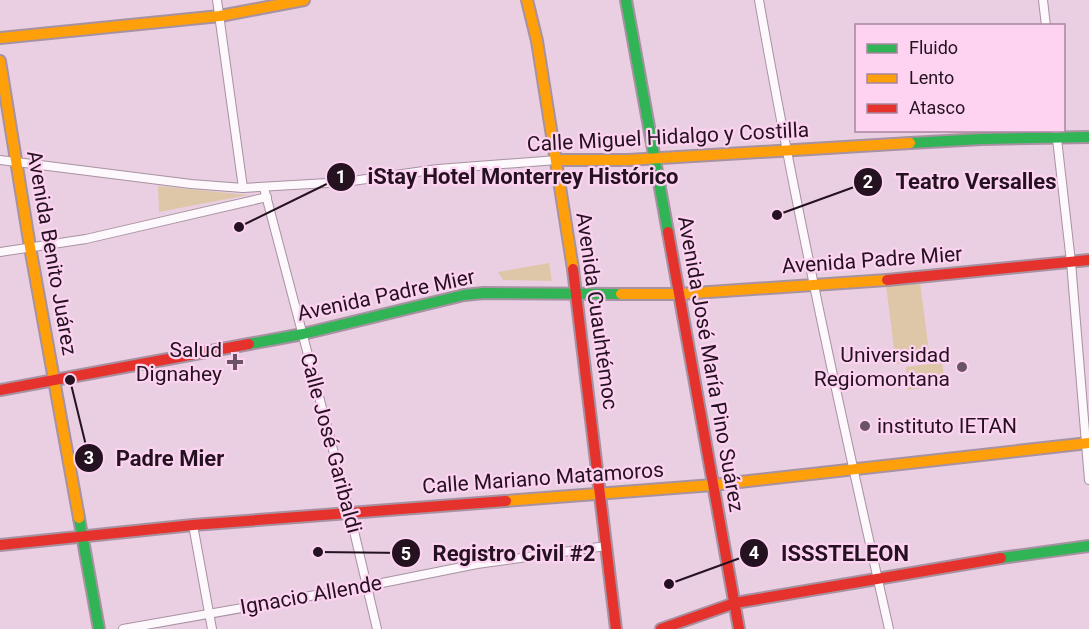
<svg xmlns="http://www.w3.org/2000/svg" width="1089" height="629" viewBox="0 0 1089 629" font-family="Roboto,sans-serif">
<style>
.green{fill:#dec7a9}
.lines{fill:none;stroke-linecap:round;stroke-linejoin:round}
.street-casing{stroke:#a792a2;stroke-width:10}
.fast-casing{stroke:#a792a2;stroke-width:14}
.slow-casing{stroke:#a792a2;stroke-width:14}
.jam-casing{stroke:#a792a2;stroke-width:14}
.street{stroke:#fcf8fb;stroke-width:8}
.fast{stroke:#30b455;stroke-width:10}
.slow{stroke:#ff9f0a;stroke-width:10}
.jam{stroke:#e5322d;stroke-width:10}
.poi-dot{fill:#6a5464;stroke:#fdd3f1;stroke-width:2}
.labels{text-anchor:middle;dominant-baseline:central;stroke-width:4.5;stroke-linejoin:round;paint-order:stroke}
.street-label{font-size:21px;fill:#251220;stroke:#fdd3f1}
.poi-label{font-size:21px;fill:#251220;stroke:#fdd3f1;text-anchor:end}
.leader{fill:none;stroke:#251220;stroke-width:2}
.callout-dot{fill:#251220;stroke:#fdd3f1;stroke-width:2}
.mark-label{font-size:18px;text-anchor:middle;font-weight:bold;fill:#fff}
.callout-label{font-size:22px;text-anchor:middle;font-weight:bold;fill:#251220;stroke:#fdd3f1;stroke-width:4.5;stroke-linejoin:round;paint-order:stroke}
</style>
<rect width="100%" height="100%" fill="#eacee2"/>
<g class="green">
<polygon points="158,186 248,195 159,212"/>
<polygon points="549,263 552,281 503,280 498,272"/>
<polygon points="920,282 930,359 896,364 886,285"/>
<polygon points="942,362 945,385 908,390 906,367"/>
</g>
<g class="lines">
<g class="street-casing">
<g id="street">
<polyline points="217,0 243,188"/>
<path d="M759 0C796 211 842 420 889 629"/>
<polyline points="1043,0 1046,26"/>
<polyline points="1056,130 1071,262 1089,480"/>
<polyline points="0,160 191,184 243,188 345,182 438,169 557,160"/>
<polyline points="264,188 350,514 377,629"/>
<polyline points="0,252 86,239 267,197"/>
<polyline points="193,525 212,629"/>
<polyline points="123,629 367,586 477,564 606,546"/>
</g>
</g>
<g class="fast-casing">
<g id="fast">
<polyline points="626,0 668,232"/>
<polyline points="910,143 982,139 1089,137"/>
<polyline points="249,344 303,334 464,295 484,293 621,294"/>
<polyline points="79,518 99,629"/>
<polyline points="1001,558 1089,546"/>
</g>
</g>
<g class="slow-casing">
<g id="slow">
<polyline points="527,0 537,41 573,269"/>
<polyline points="0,38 220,16 304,0"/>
<polyline points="0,61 30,247 79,518"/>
<polyline points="557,160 628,160 910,143"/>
<polyline points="621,294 680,294 887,280"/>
<polyline points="506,501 713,485 1089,443"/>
</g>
</g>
<g class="jam-casing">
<g id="jam">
<polyline points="668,232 739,629"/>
<polyline points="573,269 616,629"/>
<polyline points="887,280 1089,260"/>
<polyline points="0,390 249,344"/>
<polyline points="0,545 193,525 506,501"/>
<polyline points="661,629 735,603 1001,558"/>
</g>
</g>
<use href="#street" class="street"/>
<use href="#fast" class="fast"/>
<use href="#slow" class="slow"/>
<use href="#jam" class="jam"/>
</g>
<g class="poi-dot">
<path d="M232 353h6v6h6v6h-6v6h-6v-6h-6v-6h6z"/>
<circle cx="962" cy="367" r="6"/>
<circle cx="865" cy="426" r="6"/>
</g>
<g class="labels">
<g class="street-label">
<text transform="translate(668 137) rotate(-3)">Calle Miguel Hidalgo y Costilla</text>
<text transform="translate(52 253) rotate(80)">Avenida Benito Juárez</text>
<text transform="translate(872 260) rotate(-4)">Avenida Padre Mier</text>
<text transform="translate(386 295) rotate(-12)">Avenida Padre Mier</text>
<text transform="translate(597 311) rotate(82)">Avenida Cuauhtémoc</text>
<text transform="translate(711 364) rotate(80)">Avenida José María Pino Suárez</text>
<text transform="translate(331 443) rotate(75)">Calle José Garibaldi</text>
<text transform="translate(543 478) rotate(-4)">Calle Mariano Matamoros</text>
<text transform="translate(311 595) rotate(-10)">Ignacio Allende</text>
</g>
<g class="poi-label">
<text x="222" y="350">Salud<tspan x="222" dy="24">Dignahey</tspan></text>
<text x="950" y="355">Universidad<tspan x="950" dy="24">Regiomontana</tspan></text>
<text x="877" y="426" text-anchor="start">instituto IETAN</text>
</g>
</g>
<path class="leader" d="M239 227L341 177M777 215L868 182M70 380L89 458M669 584L754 553M318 552L406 553"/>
<g class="callout-dot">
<circle cx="239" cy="227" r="6"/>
<circle cx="777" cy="215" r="6"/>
<circle cx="70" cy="380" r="6"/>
<circle cx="669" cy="584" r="6"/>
<circle cx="318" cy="552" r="6"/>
<circle cx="341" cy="177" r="15"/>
<circle cx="868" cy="182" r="15"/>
<circle cx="89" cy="458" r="15"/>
<circle cx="754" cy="553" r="15"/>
<circle cx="406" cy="553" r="15"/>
</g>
<g class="mark-label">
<text x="341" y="183">1</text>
<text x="868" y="188">2</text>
<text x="89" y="464">3</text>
<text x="754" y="559">4</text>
<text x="406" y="560">5</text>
</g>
<g class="callout-label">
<text x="523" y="184">iStay Hotel Monterrey Histórico</text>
<text x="976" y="189">Teatro Versalles</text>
<text x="170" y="466">Padre Mier</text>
<text x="845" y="561">ISSSTELEON</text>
<text x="514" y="561">Registro Civil #2</text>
</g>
<rect x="855" y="24" width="210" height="108" fill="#fdd3f1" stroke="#a7869d" stroke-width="1.5"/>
<rect x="867" y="44" width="30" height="9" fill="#30b455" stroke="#a7869d" stroke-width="1.5"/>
<text x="909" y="54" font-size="18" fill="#251220">Fluido</text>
<rect x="867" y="74" width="30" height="9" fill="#ff9f0a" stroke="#a7869d" stroke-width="1.5"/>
<text x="909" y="84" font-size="18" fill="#251220">Lento</text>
<rect x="867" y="104" width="30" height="9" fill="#e5322d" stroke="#a7869d" stroke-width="1.5"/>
<text x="909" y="114" font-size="18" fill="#251220">Atasco</text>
</svg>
